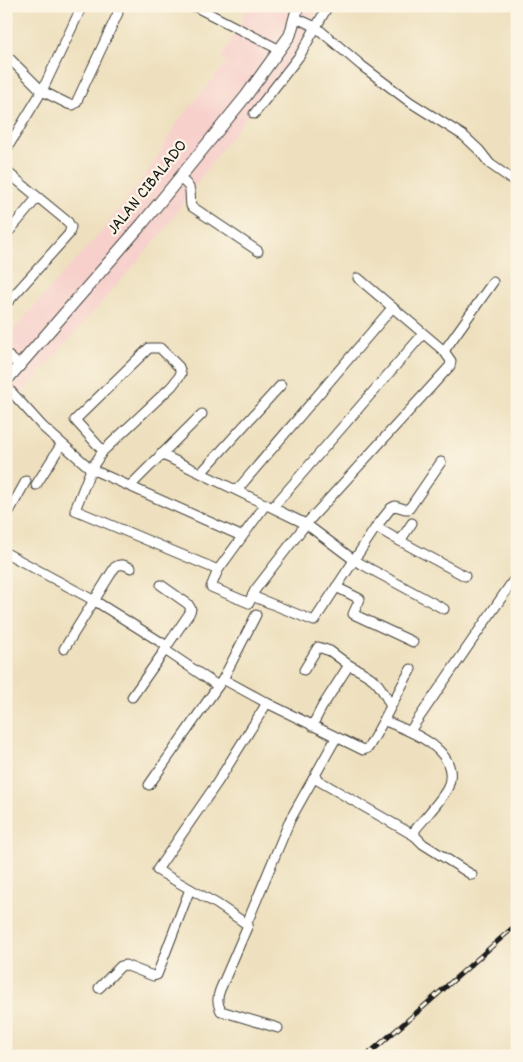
<svg xmlns="http://www.w3.org/2000/svg" width="523" height="1062" viewBox="0 0 523 1062" font-family="Dekko,sans-serif">
<style>
.built{fill:#f7d0cc}
.lines{fill:none;stroke-linecap:round;stroke-linejoin:round}
.minor-casing{stroke:#3c3934;stroke-width:11}
.tertiary-casing{stroke:#3c3934;stroke-width:13}
.minor{stroke:#fff;stroke-width:9}
.tertiary{stroke:#fff;stroke-width:11}
.rail-casing{stroke:#1c1c1c;stroke-width:5}
.rail{stroke:#fcf5e5;stroke-width:3;stroke-dasharray:9;stroke-linecap:butt}
.labels{text-anchor:middle;dominant-baseline:central;stroke-width:4.5;stroke-linejoin:round;paint-order:stroke}
.street-label{font-size:18px;fill:#1c1c1c;stroke:#fcf5e5}
</style>
<rect width="100%" height="100%" fill="#fcf5e5"/>
<filter id="ink" filterUnits="userSpaceOnUse"><feTurbulence type="fractalNoise" baseFrequency=".02" numOctaves="2"/><feDisplacementMap in="SourceGraphic" scale="10" xChannelSelector="R" yChannelSelector="G"/><feConvolveMatrix kernelMatrix="1 2 1 2 8 2 1 2 1" color-interpolation-filters="sRGB"/></filter>
<filter id="wash" filterUnits="userSpaceOnUse"><feTurbulence type="fractalNoise" baseFrequency=".0096" numOctaves="4" result="noise"/><feDisplacementMap in="SourceGraphic" scale="20" xChannelSelector="R" yChannelSelector="G"/><feGaussianBlur stdDeviation="1.12" result="paint"/><feColorMatrix in="noise" values="0 0 0 0 0 0 0 0 0 0 0 0 0 0 0 0 0 1.4 0 .05"/><feComposite in="paint" operator="in"/></filter>
<g filter="url(#wash)">
<rect width="100%" height="100%" fill="#eee0be"/>
<polygon class="built" points="247,6 317,6 317,11 302,46 223,147 163,232 27,388 6,416 6,338 106,226 152,166 175,125 227,62 221,59 242,21"/>
</g>
<g filter="url(#ink)">
<g class="lines">
<g class="minor-casing">
<g id="minor">
<polyline points="194,6 280,50"/>
<polyline points="6,11 8,6"/>
<polyline points="296,18 316,27 362,66 410,102 464,136 479,150 490,164 517,183"/>
<polyline points="6,59 10,59 42,91 68,104 73,105 76,103 118,13 117,6"/>
<polyline points="254,114 300,55 328,6"/>
<polyline points="6,150 42,91 82,6"/>
<polyline points="6,171 68,222 71,227 69,234 6,304"/>
<path d="M179 178C194 188 189 191 191 206L258 251"/>
<polyline points="6,235 37,198"/>
<polyline points="358,278 444,351 451,361 450,366 306,524 354,560 444,609"/>
<polyline points="444,351 493,282"/>
<polyline points="6,354 20,366"/>
<polyline points="6,386 43,427 91,469 241,536"/>
<polyline points="103,451 75,420 149,348 160,348 179,367 181,374 172,386 103,451 91,469 75,510 218,570"/>
<polyline points="161,454 306,524 255,590 249,603 211,587 218,570 266,504"/>
<polyline points="201,473 281,385"/>
<polyline points="36,485 61,445"/>
<polyline points="130,486 202,414"/>
<polyline points="237,490 392,308"/>
<polyline points="273,507 423,334"/>
<polyline points="6,517 26,481"/>
<polyline points="376,527 400,541 412,523"/>
<polyline points="400,541 465,576"/>
<path d="M6 553 95 601 167 646 165 650 218 686 223 679 267 703 363 750 368 748C384 722 396 695 411 669"/>
<polyline points="161,585 188,604 191,609 189,614 167,646"/>
<polyline points="336,587 360,599 353,614 413,642"/>
<polyline points="252,596 314,621 376,527 391,508 395,506 405,509 409,509 441,462"/>
<path d="M64 649 115 567C121 563 125 565 131 568"/>
<polyline points="304,670 318,647 330,651 349,665"/>
<polyline points="223,679 256,615"/>
<polyline points="132,697 165,650"/>
<path d="M385 721C410 731 462 750 448 787 444 797 423 820 415 830V836"/>
<path d="M312 726 322 707 349 665C373 677 379 681 390 705"/>
<polyline points="410,731 517,575"/>
<polyline points="314,778 415,836 423,844 472,875"/>
<polyline points="149,785 218,686"/>
<path d="M190 889 217 904 248 925 220 990C217 998 217 1003 221 1011L278 1028"/>
<polyline points="247,923 290,820 336,738"/>
<polyline points="99,988 121,966 125,965 153,976 157,975 190,889 157,870 217,783 267,703"/>
</g>
</g>
<g class="tertiary-casing">
<polyline id="tertiary" points="6,381 142,224 246,96 290,35 298,6"/>
</g>
<use href="#minor" class="minor"/>
<use href="#tertiary" class="tertiary"/>
<g class="rail-casing">
<polyline id="rail" points="366,1056 422,1008 517,924"/>
</g>
<use href="#rail" class="rail"/>
</g>
</g>
<g class="labels">
<g class="street-label">
<text transform="translate(148 188) rotate(-51)">JALAN CIBALADO</text>
</g>
</g>
<rect width="523" height="1062" fill="none" stroke="#fcf5e5" stroke-width="25"/>
</svg>
